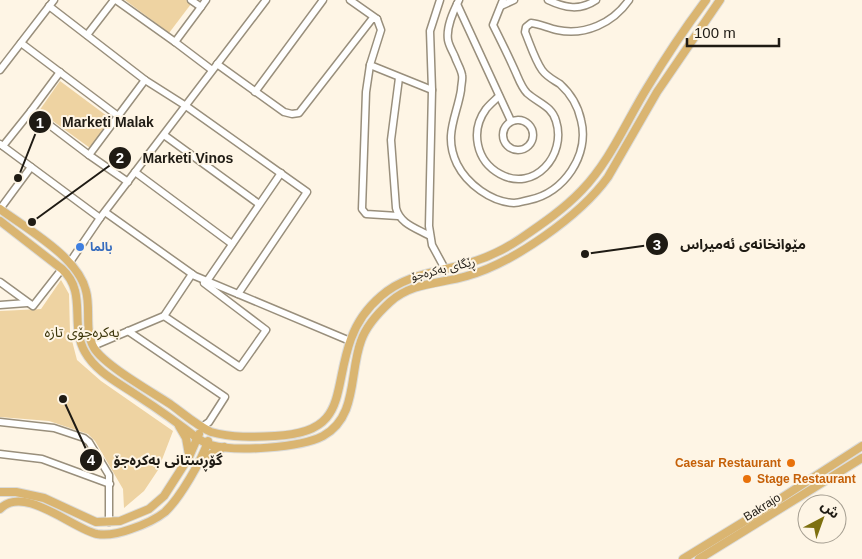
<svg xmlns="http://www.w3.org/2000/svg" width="862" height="559" viewBox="0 0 862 559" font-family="Arial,'Noto Sans Arabic',sans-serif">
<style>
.green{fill:#eed3a2}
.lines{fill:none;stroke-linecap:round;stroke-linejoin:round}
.minor-casing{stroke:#998f7c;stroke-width:9}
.major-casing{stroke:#dbdbd9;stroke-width:10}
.minor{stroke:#fff;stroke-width:6}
.major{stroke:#dab571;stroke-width:8}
.shop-dot{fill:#3f7fe0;stroke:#fef5e5;stroke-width:2}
.food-dot{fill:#e8710a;stroke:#fef5e5;stroke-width:2}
.labels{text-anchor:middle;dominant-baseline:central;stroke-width:4;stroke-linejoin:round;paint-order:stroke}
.shop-label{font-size:12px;font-weight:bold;fill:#366cbe;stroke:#fef5e5;text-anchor:start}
.street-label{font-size:12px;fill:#1f1b14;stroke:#fef5e5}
.food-label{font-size:12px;font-weight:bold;fill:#c56008;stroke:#fef5e5;text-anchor:end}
.neighbourhood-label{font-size:14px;fill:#3c360b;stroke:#fef5e5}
.leader{fill:none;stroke:#1f1b14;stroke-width:2}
.callout-dot{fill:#1f1b14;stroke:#fef5e5;stroke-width:2}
.mark-label{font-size:15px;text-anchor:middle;font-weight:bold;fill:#fff}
.callout-label{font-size:14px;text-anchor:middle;font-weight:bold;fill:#1f1b14;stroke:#fef5e5;stroke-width:4;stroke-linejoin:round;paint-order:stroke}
</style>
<rect width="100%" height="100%" fill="#fef5e5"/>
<g class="green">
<polygon points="125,0 186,0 191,4 169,33"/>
<polygon points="60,81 111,119 90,148 39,111"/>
<polygon points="61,280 69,294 70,333 77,360 101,381 173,431 158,470 144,491 124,508 123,489 95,441 88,434 49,421 0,417 0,311 41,309"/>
</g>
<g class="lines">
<g class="minor-casing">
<g id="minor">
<polyline points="116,0 175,42 201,7"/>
<polyline points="191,0 201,7 206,0"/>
<polyline points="350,0 377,19"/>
<polyline points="440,0 430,31 432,90 429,226 432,245 445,269"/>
<path d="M459 0C453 12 446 27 448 40 449 46 453 52 455 57 457 63 461 69 462 75 463 79 461 85 461 90 457 116 443 135 457 164 467 184 491 202 514 203 519 203 524 201 529 200 564 193 590 155 581 120 578 106 571 94 560 84 554 80 547 77 542 70 535 60 530 44 525 32L526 27 531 23C540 24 548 28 557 30 585 36 613 23 629 0"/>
<path d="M548 0C565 8 580 11 596 0"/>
<polyline points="457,4 511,121"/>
<polyline points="49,6 145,80 89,155 128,182"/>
<polyline points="501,6 514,0"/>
<polyline points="87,35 114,0"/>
<polyline points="175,42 212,70"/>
<polyline points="21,43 118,116"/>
<polyline points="217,64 284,112 292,114 299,113 372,19 377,19 381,30 370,65 432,90"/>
<polyline points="370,65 366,92 362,209 366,214 398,216"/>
<polyline points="0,70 54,0"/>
<path d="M399 78 391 140 396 208C400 224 416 228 430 236"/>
<polyline points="145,80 186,106 307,192 238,294"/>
<polyline points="255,92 323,0"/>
<path d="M499 96C495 100 490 104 486 109 470 131 476 161 500 174 534 193 567 155 556 121 552 106 538 103 527 93 522 88 519 80 516 73 509 57 501 41 493 25L503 0"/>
<polyline points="31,111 60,72"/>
<circle cx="518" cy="135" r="15"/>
<polyline points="164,135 259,204"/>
<polyline points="0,144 100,218"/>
<polyline points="3,146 31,111 89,155"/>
<polyline points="135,172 232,244"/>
<polyline points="0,209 31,167"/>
<polyline points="105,212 195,276 350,341"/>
<polyline points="70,262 100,218 266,0"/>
<polyline points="207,281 281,173"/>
<polyline points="0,282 33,306 62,269"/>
<polyline points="0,305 27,303"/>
<polyline points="164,316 240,367 266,330 204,283"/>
<polyline points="128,331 225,397 209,422 202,427"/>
<polyline points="93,346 164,316 192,274"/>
<polyline points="0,422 54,428 84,438 89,442 109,475 109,522"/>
<polyline points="0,454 42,459 110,484"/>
</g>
</g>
<g class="major-casing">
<g id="major">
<path d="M0 209C27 229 78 257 86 291 91 309 84 331 94 348 104 365 152 392 170 404 184 414 196 425 211 432 232 438 254 437 275 436 349 433 332 391 351 339 357 322 367 308 381 296 407 273 441 272 472 262 489 257 505 249 520 239 542 224 564 209 582 190 610 161 626 122 647 88 665 58 685 28 706 0"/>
<path d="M0 221 62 269C88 293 69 324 85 352 96 372 119 383 138 396 158 409 178 423 197 438 202 441 206 444 211 445 235 452 300 448 323 436 358 417 349 373 361 341 366 326 378 313 390 302 412 282 440 284 467 276 513 263 580 216 608 177L657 92 720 0"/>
<polyline points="179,426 186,438 189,455"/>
<polyline points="202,460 214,452 224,447"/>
<polyline points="0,492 16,492 44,498 96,522 120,521 149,509 164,496 189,457 199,434"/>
<path d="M0 509C24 484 73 529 97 534 109 536 120 533 131 529 143 525 155 520 165 512 180 498 202 460 208 441"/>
<polyline points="683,559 758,513 862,446"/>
<polyline points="699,559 862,458"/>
</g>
</g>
<use href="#minor" class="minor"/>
<use href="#major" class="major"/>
</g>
<circle class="shop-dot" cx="80" cy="247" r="5"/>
<g class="food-dot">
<circle cx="791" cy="463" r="5"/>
<circle cx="747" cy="479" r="5"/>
</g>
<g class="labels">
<g class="shop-label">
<text x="90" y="247">بالما</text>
</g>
<g class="street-label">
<text transform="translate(443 269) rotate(-14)">ڕێگای بەکرەجۆ</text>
<text transform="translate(762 507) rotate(-32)">Bakrajo</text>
</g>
<g class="food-label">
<text x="781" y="463">Caesar Restaurant</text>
<text x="757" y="479" text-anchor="start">Stage Restaurant</text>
</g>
<g class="neighbourhood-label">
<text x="82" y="332">بەکرەجۆی تازە</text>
</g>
</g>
<path class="leader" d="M18 178L40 122M32 222L120 158M585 254L657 244M63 399L91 460"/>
<g class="callout-dot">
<circle cx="18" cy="178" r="5"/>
<circle cx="32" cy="222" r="5"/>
<circle cx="585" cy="254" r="5"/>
<circle cx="63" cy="399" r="5"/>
<circle cx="40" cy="122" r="12"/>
<circle cx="120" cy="158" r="12"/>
<circle cx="657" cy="244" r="12"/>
<circle cx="91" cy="460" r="12"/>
</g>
<g class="mark-label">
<text x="40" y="128">1</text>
<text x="120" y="163">2</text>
<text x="657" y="250">3</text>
<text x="91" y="465">4</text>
</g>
<g class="callout-label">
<text x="108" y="127">Marketi Malak</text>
<text x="188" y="163">Marketi Vinos</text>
<text x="743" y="249">مێوانخانەی ئەمیراس</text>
<text x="168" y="465">گۆڕستانی بەکرەجۆ</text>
</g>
<g transform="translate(822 519) rotate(41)"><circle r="24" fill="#fef5e5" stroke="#a59e91"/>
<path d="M0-4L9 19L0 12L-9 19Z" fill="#7e700f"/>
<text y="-8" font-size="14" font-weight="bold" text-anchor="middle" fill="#1f1b14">ش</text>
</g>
<path d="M687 38v8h92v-8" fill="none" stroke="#1f1b14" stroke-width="2.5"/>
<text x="694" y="38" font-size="15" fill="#1f1b14" stroke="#fef5e5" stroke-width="4" paint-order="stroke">100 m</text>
</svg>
